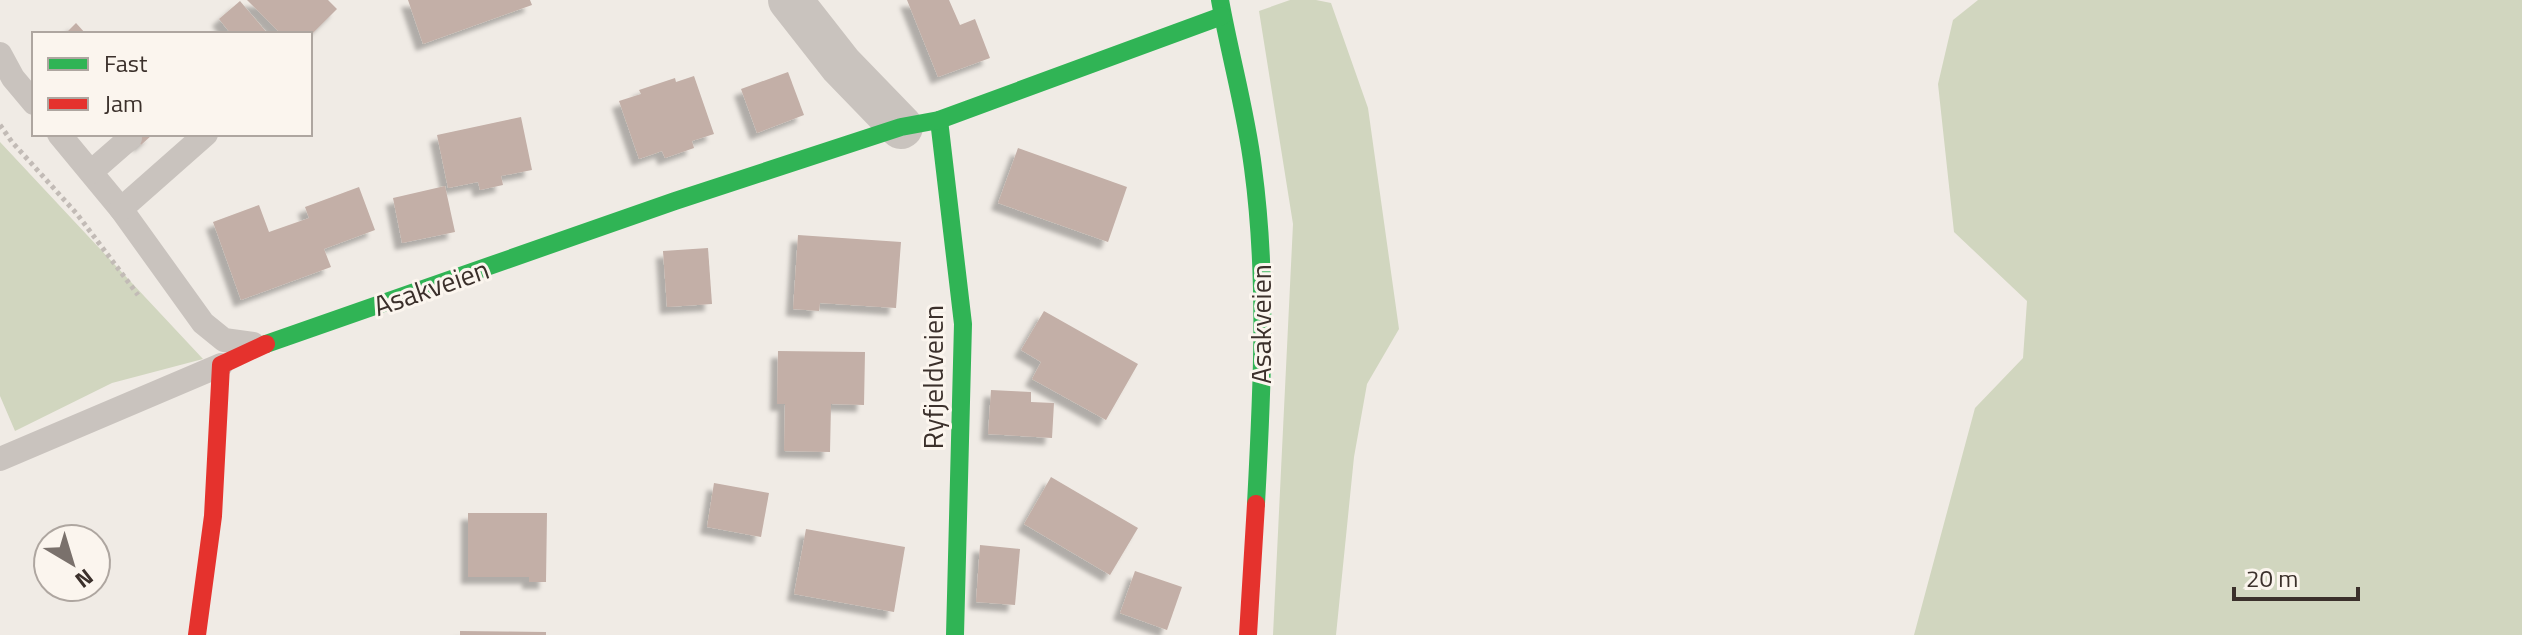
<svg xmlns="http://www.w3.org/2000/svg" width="2522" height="635" viewBox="0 0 2522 635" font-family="'Titillium Web',sans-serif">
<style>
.green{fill:#d1d6bf}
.building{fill:#c3afa7;filter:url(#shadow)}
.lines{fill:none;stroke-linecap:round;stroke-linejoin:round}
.path{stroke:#c2bbb6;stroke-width:5;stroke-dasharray:4 4;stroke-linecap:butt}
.lane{stroke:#c9c3be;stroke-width:24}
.street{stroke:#c9c3be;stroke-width:44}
.fast{stroke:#30b455;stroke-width:18}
.jam{stroke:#e5322d;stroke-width:18}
.labels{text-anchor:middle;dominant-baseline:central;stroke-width:6;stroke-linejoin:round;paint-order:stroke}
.street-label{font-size:28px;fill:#3b302b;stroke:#fbf5ee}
</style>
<defs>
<filter id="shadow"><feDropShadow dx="-7" dy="7" stdDeviation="2" flood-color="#0004"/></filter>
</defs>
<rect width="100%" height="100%" fill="#f0ebe5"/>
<g class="green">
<polygon points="1290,0 1316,0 1331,3 1368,108 1399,329 1367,384 1354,457 1336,635 1273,635 1293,224 1259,11"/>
<polygon points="1978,0 2522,0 2522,635 1914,635 1975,408 2023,358 2027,301 1954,232 1938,84 1953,20"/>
<polygon points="0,142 203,359 112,383 15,431 0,396"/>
</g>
<g class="building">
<polygon points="247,0 328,0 337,9 310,36 310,34 281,34"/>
<polygon points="408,0 530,0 532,5 423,44"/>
<polygon points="907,0 949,0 960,25 975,19 990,58 938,77"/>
<polygon points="240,1 268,34 231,34 219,19"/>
<polygon points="76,23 86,34 65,34"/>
<polygon points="788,72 804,115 757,133 741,89"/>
<polygon points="694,76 714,134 692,141 694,148 665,158 662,151 639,159 619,101 641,94 639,90 675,78 676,82"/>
<polygon points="521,117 532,170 501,176 503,185 480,190 478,182 448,188 437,135"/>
<polygon points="130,134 153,134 141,145"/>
<polygon points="1018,148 1127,187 1108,242 998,203"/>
<polygon points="445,186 455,232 402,243 393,198"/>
<polygon points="359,187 375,230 324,249 331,267 241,300 213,222 259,205 269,232 309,218 305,207"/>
<polygon points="798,235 901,242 896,308 820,303 819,311 793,309"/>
<polygon points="708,248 712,304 667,307 663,251"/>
<polygon points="1044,311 1138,364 1106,420 1032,379 1041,362 1021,350"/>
<polygon points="778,351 865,352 864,405 831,404 830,452 784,451 785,404 777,404"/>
<polygon points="991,390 1031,392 1031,402 1054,403 1052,438 988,434"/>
<polygon points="1051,477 1138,528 1110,575 1024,524"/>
<polygon points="714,483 769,493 761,537 707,527"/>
<polygon points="468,513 547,513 546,582 529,582 529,577 468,577"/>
<polygon points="806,529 905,547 894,612 794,594"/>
<polygon points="980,545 1020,549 1015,605 976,602"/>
<polygon points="1135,571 1182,587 1167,630 1120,613"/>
<polygon points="460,631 546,632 546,635 460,635"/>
</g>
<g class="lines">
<polyline class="path" points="0,125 12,142 77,214 138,295"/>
<g class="lane">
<polyline points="0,54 13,78 34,103"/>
<polyline points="59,134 121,209 203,323 224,340 253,344"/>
<polyline points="91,172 130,138"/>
<polyline points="121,209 206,134"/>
<polyline points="0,459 221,365"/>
</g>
<polyline class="street" points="790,0 841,65 901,127"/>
<g class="fast">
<path d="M1220 0C1230 56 1246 111 1253 168 1268 279 1262 392 1256 504"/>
<polyline points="939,120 963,324 955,635"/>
<polyline points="266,344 675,201 901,127 939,120 1222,16"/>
</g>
<g class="jam">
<polyline points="197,635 213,516 221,365 266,344"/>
<polyline points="1248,635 1256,504"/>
</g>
</g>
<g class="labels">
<g class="street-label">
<text transform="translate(431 287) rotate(-19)">Asakveien</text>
<text transform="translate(1260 324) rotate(-90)">Asakveien</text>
<text transform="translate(932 377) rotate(-90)">Ryfjeldveien</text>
</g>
</g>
<rect x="32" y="32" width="280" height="104" fill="#fbf5ee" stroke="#aea6a0" stroke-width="2"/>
<rect x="48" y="58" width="40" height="12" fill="#30b455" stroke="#aea6a0" stroke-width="2"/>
<text x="104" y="72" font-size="24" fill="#3b302b">Fast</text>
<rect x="48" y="98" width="40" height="12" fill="#e5322d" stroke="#aea6a0" stroke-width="2"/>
<text x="104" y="112" font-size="24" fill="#3b302b">Jam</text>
<g transform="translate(72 563) rotate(142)"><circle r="38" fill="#fbf5ee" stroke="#aea6a0" stroke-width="2"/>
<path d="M0-6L14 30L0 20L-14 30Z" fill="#7a716c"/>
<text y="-12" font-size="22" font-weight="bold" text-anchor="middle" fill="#3b302b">N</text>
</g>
<path d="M2234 587v12h124v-12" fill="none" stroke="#3b302b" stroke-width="4"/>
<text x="2246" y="587" font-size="24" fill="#3b302b" stroke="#fbf5ee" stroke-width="6" paint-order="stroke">20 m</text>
</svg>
